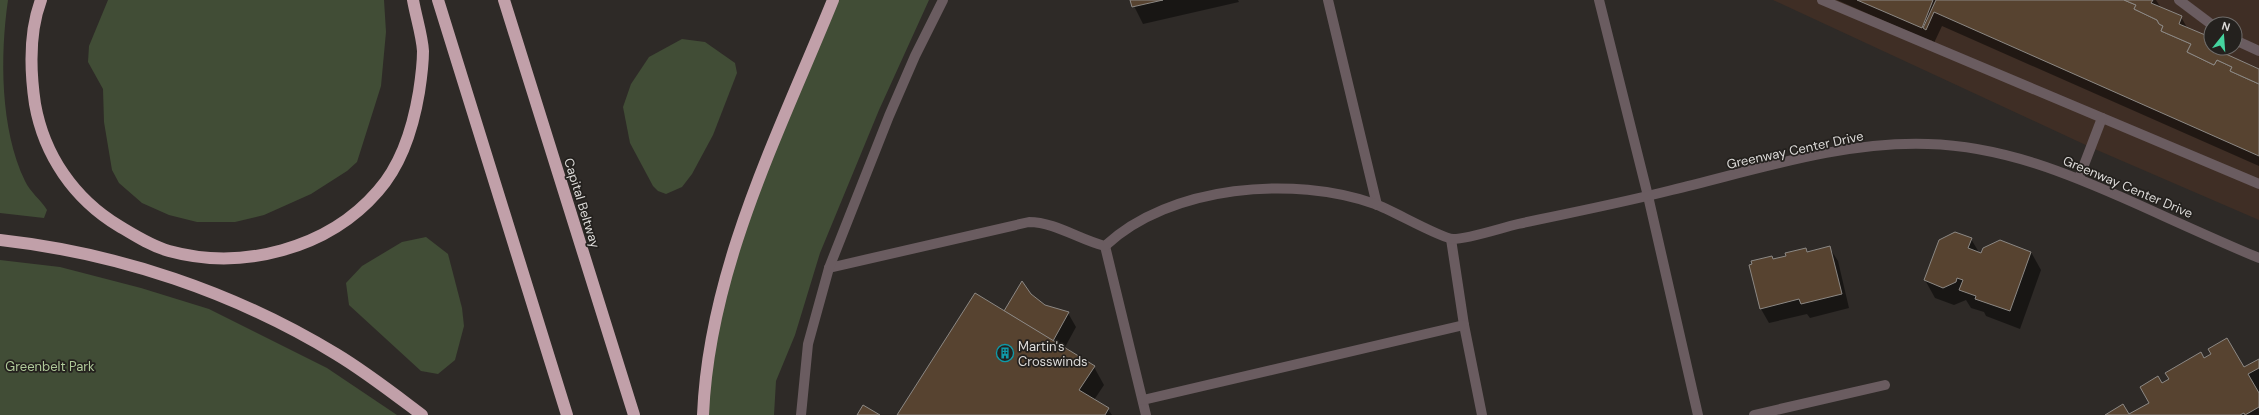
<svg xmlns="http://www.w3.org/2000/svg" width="2259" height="415" viewBox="0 0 2259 415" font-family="'DM Sans',sans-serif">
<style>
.commercial{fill:#3f2e25;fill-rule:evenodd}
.green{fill:#414d36}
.shadow{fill:#0007;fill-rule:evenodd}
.building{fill:#574330;stroke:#8c8884}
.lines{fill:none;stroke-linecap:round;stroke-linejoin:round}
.minor{stroke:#6a5c60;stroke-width:10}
.highway{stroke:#c1a0a9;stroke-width:12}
.labels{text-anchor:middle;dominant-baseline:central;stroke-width:3.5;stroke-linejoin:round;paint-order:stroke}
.street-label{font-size:13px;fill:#dddbd9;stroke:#24211e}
.poi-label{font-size:13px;fill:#dddbd9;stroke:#24211e;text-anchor:start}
.park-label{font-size:13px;fill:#afc999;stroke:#24211e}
</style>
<rect width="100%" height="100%" fill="#2e2a27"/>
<path class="commercial" d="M1773 0H2259V220L2090 147ZM2211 24H2235V48H2211Z"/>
<g class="green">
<path d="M0 0H8C0 55 0 129 25 181 30 192 41 200 47 210L44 218 0 213Z"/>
<polygon points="108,0 384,0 386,32 381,86 357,162 347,171 311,194 264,215 235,222 197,222 169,215 142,203 119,183 112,170 104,122 103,89 88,62 89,46"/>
<polygon points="833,0 929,0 879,110 820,253 795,335 776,381 774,415 703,415 728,274"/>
<polygon points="682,39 705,42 735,63 737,73 713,135 692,174 682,187 666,194 658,191 653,186 630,143 623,107 631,84 649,57"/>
<polygon points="426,237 448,254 462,308 464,326 455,360 438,374 421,371 349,305 346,283 362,266 402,242"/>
<polygon points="0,260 60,267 141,288 209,309 327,368 397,415 0,415"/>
</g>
<g class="shadow">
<polygon points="1131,0 1238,0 1239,2 1143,24"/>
<polygon points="1837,0 2156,0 2161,8 2181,17 2188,29 2209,38 2211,48 2259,70 2259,166 1942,26 1934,43 1931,40 1930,41"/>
<polygon points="1971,239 1980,254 2031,252 2041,270 2020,329 1986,316 1984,312 1971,308 1966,300 1954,305 1935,298 1925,280"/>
<polygon points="1829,247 1838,261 1849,308 1810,318 1807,314 1769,323 1761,309 1773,260 1805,249 1807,252"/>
<path d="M1030 294 1045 306 1068 313 1076 327 1064 349 1094 367 1104 385 1094 400 1108 409 1112 415H898L1004 312ZM1017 317 1058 342 1057 344Z"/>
<polygon points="2204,359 2244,369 2259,361 2259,391 2257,392 2259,415 2130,415 2151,404 2162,384"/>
</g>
<g class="building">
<polygon points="1130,0 1163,0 1132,7"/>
<polygon points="1857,0 1933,0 1922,28"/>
<polygon points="1936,0 2124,0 2136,5 2134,9 2157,20 2159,24 2163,26 2161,31 2191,44 2187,52 2214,65 2217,60 2232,67 2230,71 2259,84 2259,156 1934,12 1926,30 1923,28"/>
<polygon points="2124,0 2153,0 2151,3 2182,16 2179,24 2210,37 2206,45 2259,69 2259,84 2230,71 2232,67 2217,60 2214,65 2187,52 2191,44 2161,31 2163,26 2159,24 2157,20 2134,9 2136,5"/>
<polygon points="1955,232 1972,238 1968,248 1981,253 1983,248 2000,240 2031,252 2010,311 1975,299 1976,296 1959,290 1963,280 1957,278 1956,282 1943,288 1924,280 1939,240"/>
<polygon points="1830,246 1842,294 1801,304 1799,299 1760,309 1749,265 1752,264 1751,261 1772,256 1773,259 1786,256 1785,253 1806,248 1807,252"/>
<polygon points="1022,281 1031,294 1045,305 1069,312 1053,341 1004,311"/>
<polygon points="975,293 1095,366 1079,390 1109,408 1105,415 897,415"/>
<polygon points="2227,338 2244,367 2259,359 2259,368 2248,374 2259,393 2259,407 2245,415 2244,413 2240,415 2105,415 2123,404 2129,414 2149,403 2140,387 2158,376 2162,383 2169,379 2165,373 2201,352 2204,358 2211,354 2208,349"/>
<polygon points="863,405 880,415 857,415"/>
</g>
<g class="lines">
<g class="minor">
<polyline points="1328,0 1377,205"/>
<polyline points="1599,0 1648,196 1698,415"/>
<polyline points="1822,0 2259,184"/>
<polyline points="2179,0 2211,24"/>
<polyline points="2235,40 2259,51"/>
<polyline points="2079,178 2102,118"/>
<polyline points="1451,239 1464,325 1482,415"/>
<polyline points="1105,246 1146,415"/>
<path d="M829 268 1029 222C1055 222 1080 240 1105 246 1170 185 1294 175 1375 204 1392 210 1440 238 1453 239 1468 239 1501 228 1518 224 1569 213 1621 203 1672 190 1756 170 1842 141 1928 144 2003 146 2070 174 2137 204 2177 222 2218 241 2259 258"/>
<polyline points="1143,400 1464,325"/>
<polyline points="801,415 808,344 829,268 889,116 915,56 943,0"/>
<polyline points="1754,415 1885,385"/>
</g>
<g class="highway">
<path d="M41 0C29 32 30 70 35 104 44 155 74 199 119 226 134 235 151 246 169 251 242 271 328 249 378 191 402 164 413 128 419 92 421 79 423 65 423 51 422 35 416 17 413 0"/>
<polyline points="438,0 567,415"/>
<polyline points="504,0 634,415"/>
<path d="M0 240C118 253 234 292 336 354 366 372 394 394 422 415"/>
<path d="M703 415C709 269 779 133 833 0"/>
</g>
</g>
<defs>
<g id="building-ring" transform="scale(0.9)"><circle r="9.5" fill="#24211e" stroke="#0f9aa8" stroke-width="1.5"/><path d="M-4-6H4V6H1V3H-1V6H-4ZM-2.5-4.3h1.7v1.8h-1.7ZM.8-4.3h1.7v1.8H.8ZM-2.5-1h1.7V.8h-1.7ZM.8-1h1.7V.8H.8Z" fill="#0f9aa8"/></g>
</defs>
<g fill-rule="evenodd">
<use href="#building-ring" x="1005" y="353"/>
</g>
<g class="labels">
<g class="street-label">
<text transform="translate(1795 150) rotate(-12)">Greenway Center Drive</text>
<text transform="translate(2128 187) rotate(23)">Greenway Center Drive</text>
<text transform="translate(582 203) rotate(73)">Capital Beltway</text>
</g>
<g class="poi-label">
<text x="1018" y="346">Martin's<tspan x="1018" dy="15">Crosswinds</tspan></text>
</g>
<g class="park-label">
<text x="50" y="366">Greenbelt Park</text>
</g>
</g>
<g transform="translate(2223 36) rotate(17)"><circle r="19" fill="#24211e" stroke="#6e6b69"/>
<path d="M0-3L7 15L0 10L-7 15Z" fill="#45d49f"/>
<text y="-6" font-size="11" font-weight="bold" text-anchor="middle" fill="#dddbd9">N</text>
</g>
</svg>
